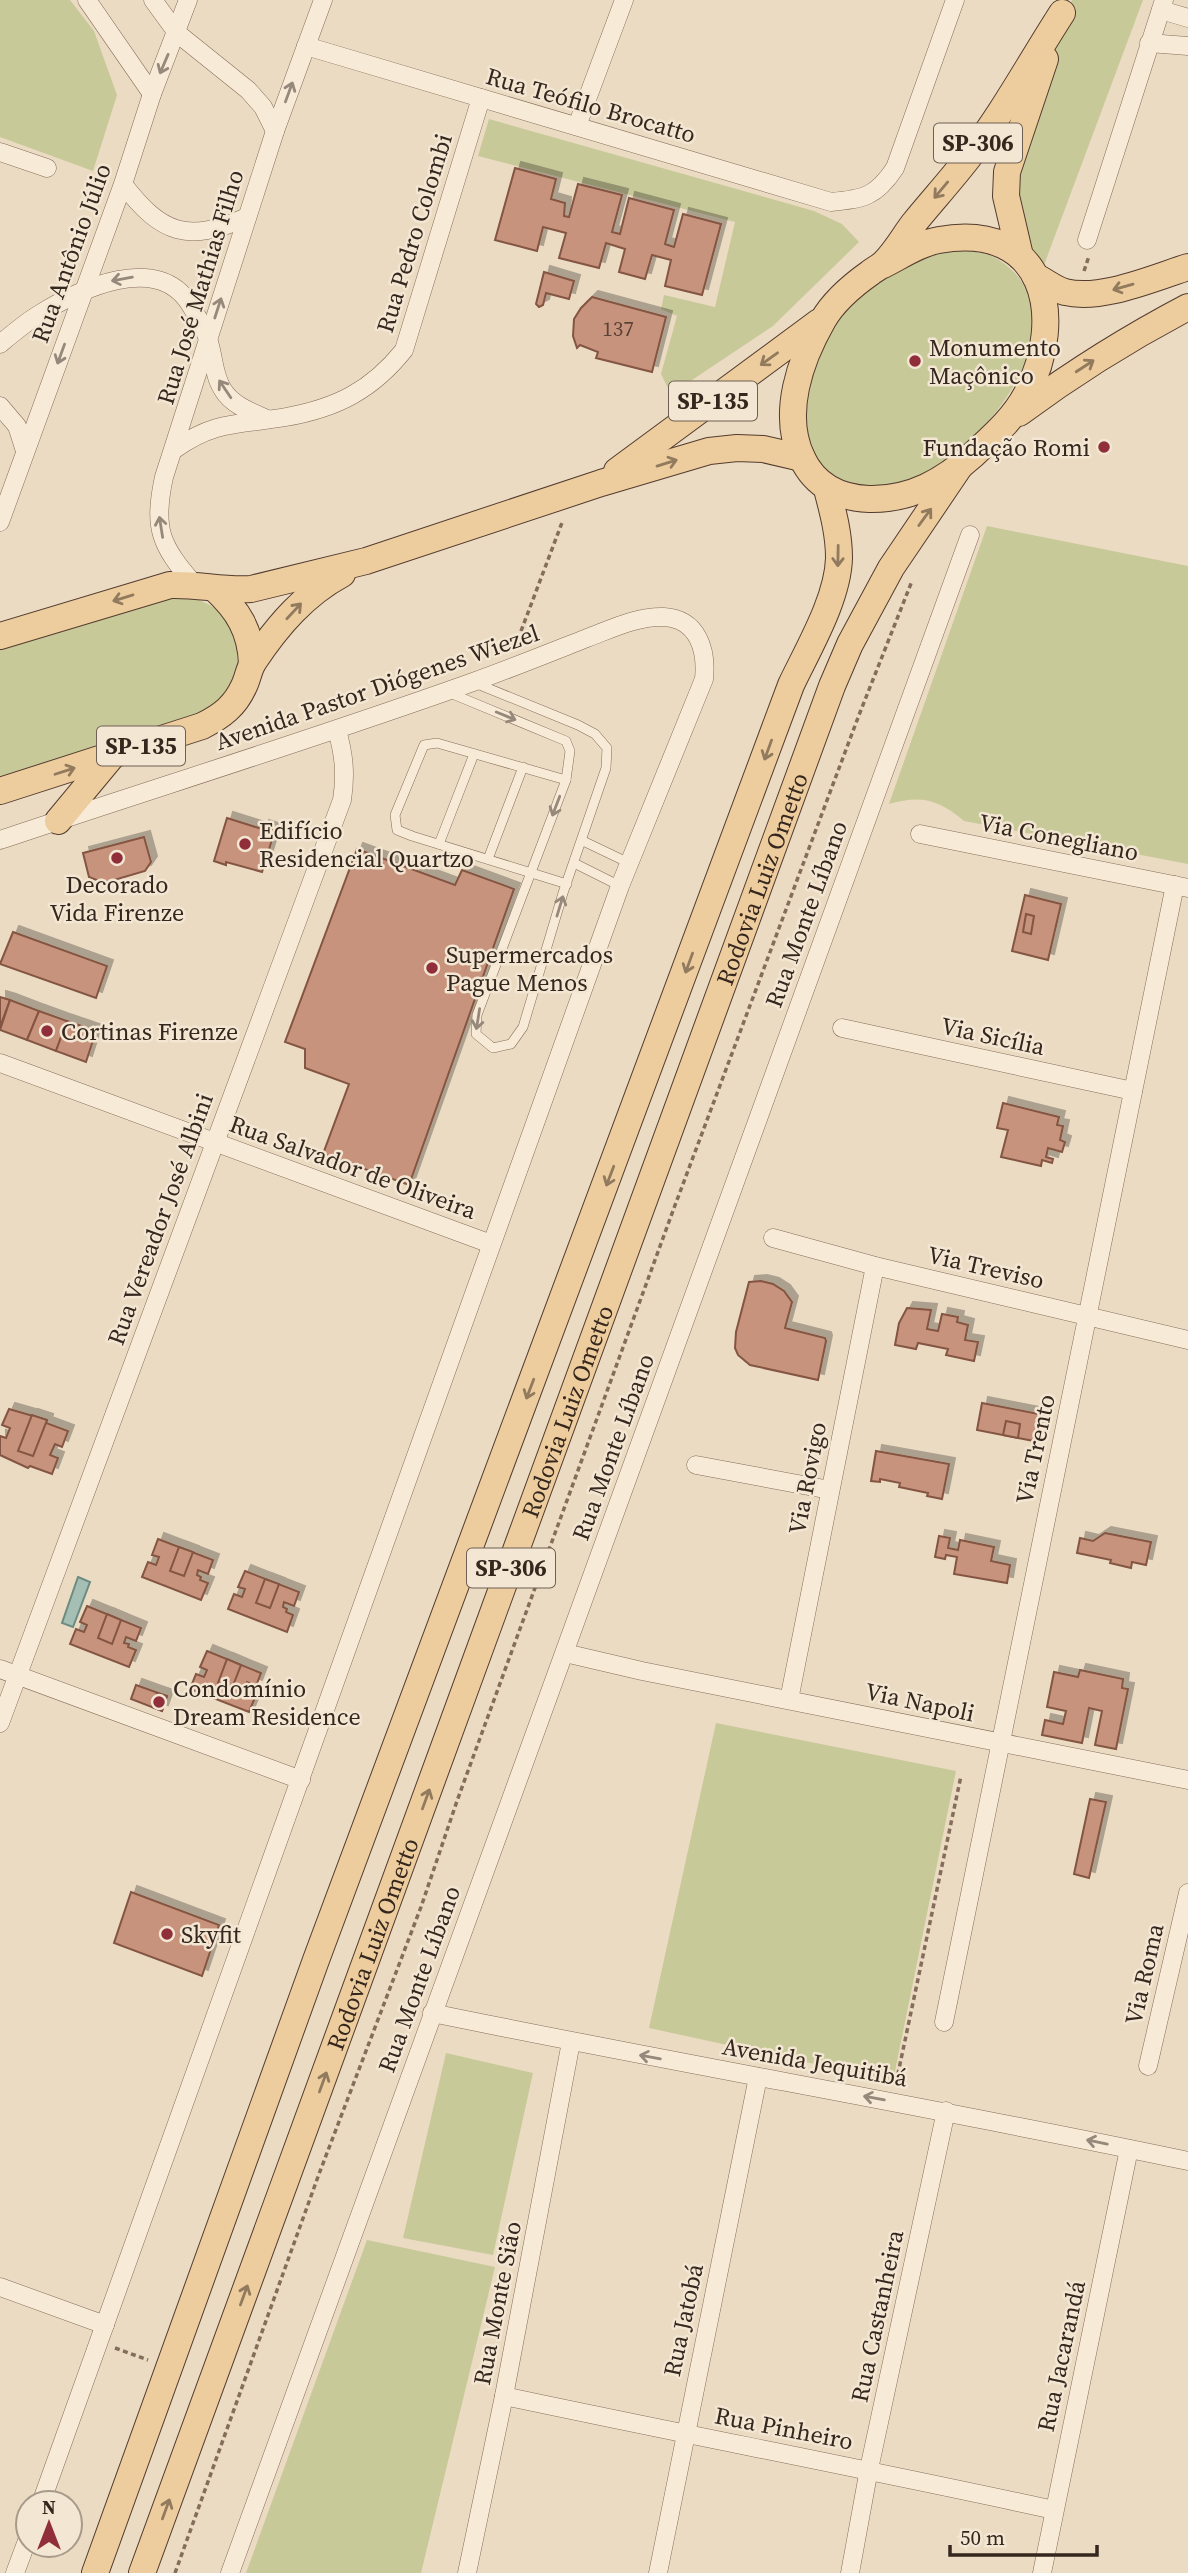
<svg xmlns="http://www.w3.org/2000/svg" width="1188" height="2573" viewBox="0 0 1188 2573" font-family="'Source Serif 4',serif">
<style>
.green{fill:#c8c998}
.water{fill:#a5bfb5;stroke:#6d8c81;stroke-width:2}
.building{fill:#c8937b;stroke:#835542;stroke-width:2;filter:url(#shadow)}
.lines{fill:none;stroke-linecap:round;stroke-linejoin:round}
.lane-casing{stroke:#856d5b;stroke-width:10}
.street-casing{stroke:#856d5b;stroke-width:19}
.primary-casing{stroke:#533c2f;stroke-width:28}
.path{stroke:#856d5b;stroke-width:3.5;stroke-dasharray:5 3.5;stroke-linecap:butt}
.lane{stroke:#f7ead6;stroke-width:9}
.street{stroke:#f7ead6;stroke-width:18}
.primary{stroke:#edcc9d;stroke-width:26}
.oneway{stroke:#96887a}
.oneway2{stroke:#917a5e}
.poi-dot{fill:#902e39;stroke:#f3e6d2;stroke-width:2.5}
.labels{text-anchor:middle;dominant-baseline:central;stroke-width:5;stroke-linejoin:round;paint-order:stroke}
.number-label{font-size:21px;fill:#5a4235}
.shield{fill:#f3e6d2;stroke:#6e6054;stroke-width:2}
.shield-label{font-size:23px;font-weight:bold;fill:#35271e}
.street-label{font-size:24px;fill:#35271e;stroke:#f3e6d2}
.poi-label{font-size:24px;fill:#35271e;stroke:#f3e6d2;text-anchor:start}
</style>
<defs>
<filter id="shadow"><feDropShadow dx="6" dy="-6" stdDeviation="0" flood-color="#0004"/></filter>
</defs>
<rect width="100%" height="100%" fill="#ebdbc3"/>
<g class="green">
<polygon points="0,0 70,0 94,31 117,95 93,171 0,137"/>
<polygon points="1072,0 1143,0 1044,265 1024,239 1017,216 1020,145"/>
<polygon points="489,119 814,211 842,224 859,242 773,326 671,394 661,374 677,316 661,309 664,295 715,307 735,222 478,156"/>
<path d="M962 248C975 251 990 253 1002 262 1092 325 972 464 899 486 885 490 856 486 840 485L806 451 802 388 831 324 865 289 914 258Z"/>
<path d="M987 526 1188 566V864L964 821C938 799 921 795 889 804Z"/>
<polygon points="173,595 195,598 214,607 229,622 238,641 240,662 235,683 206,713 0,779 0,649"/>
<polygon points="716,1723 956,1771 893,2081 649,2028"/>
<polygon points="446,2053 533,2073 493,2255 403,2238"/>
<polygon points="367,2240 495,2267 421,2573 246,2573"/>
</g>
<polygon class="water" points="78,1577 90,1582 73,1627 62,1623"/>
<g class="building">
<polygon points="515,168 556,179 551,199 565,203 564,216 569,217 578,184 622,195 612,232 620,234 629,198 674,210 665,244 674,247 683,214 721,224 702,295 665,286 671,260 652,255 645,279 619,272 625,249 606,243 599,268 559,258 566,233 543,227 537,251 495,240"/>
<polygon points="544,272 574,281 569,299 546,293 543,305 539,307 536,304"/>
<polygon points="592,297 666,317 652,372 596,358 598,352 580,345 577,348 573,336 574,319 581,308"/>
<polygon points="227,818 262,829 263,826 275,830 262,872 226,862 226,865 214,861"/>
<polygon points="144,837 151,862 145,871 104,883 89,877 83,853"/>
<polygon points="357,849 455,885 462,870 514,889 409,1185 323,1154 349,1084 305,1068 305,1049 285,1042"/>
<polygon points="1025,895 1061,904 1048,960 1012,951"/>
<polygon points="1026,914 1034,916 1031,934 1023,932"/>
<polygon points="13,932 107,966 96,998 0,964"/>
<polygon points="0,997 10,1000 0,1027"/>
<polygon points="10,1000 39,1011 27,1040 0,1030"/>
<polygon points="39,1011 67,1021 56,1051 27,1040"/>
<polygon points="67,1021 96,1031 86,1062 56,1051"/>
<polygon points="1003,1103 1059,1117 1057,1125 1063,1126 1060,1140 1065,1142 1062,1152 1048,1148 1046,1157 1053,1159 1052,1163 1042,1160 1041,1166 1001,1157 1008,1130 997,1128"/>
<polygon points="761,1281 773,1284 784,1291 792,1302 785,1328 825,1338 826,1341 818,1380 750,1365 738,1355 735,1348 736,1332 749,1282"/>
<polygon points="907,1308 931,1310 927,1329 938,1331 942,1314 958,1317 957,1322 968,1325 965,1340 978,1342 974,1361 946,1355 948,1349 918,1343 916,1349 895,1345 899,1323"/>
<polygon points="982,1403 1044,1415 1040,1437 1035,1437 1034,1441 977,1430"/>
<polygon points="9,1409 47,1420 46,1423 68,1431 62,1447 55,1444 50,1455 58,1458 52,1474 30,1466 28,1468 0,1455 0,1436 6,1438 10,1428 2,1425"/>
<polygon points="32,1415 47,1420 33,1456 18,1451"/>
<polygon points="1006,1421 1020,1424 1018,1438 1003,1435"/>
<polygon points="876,1451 949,1464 942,1499 927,1496 928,1493 899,1487 900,1483 880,1479 880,1482 871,1481"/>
<polygon points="1105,1533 1151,1542 1146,1565 1132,1562 1131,1568 1110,1563 1111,1560 1077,1553 1080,1538 1093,1541"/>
<polygon points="939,1536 950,1538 948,1548 958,1550 960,1540 994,1547 991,1561 1010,1565 1007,1583 954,1574 957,1557 946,1555 945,1559 935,1557"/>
<polygon points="158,1539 213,1560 208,1574 198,1570 197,1575 201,1577 200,1580 208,1583 201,1600 142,1577 148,1562 156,1565 159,1557 152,1555"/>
<polygon points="179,1547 193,1552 184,1576 170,1571"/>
<polygon points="245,1571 299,1592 294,1606 284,1602 283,1607 287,1609 286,1612 293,1615 287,1632 228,1609 234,1594 242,1597 245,1589 238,1587"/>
<polygon points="265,1579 279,1584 270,1608 256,1603"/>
<polygon points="87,1606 141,1628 136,1641 126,1637 124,1643 129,1644 128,1647 136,1650 129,1667 70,1644 76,1629 84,1632 87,1625 80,1622"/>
<polygon points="107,1614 121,1620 112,1644 98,1638"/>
<polygon points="207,1651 261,1673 256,1686 247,1682 245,1688 249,1689 248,1692 256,1695 249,1712 190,1689 196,1674 204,1677 207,1670 200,1667"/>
<polygon points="227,1659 241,1665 232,1688 218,1683"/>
<polygon points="1080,1670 1123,1679 1122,1688 1128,1689 1116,1749 1095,1745 1102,1711 1089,1708 1082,1743 1042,1735 1045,1720 1063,1724 1066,1711 1047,1707 1054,1672 1078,1677"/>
<polygon points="136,1685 167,1696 162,1711 131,1699"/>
<polygon points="157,1693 167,1696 162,1711 152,1707"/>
<polygon points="1090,1799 1106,1802 1089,1878 1074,1874"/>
<polygon points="131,1892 219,1925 202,1976 114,1943"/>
</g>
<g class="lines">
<g class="lane-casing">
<g id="lane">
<polyline points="450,693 566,741 570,751 566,780 477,1015 476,1034 493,1048 511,1044 523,1027 563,893 606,768 607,748 595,734 578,725 475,683"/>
<polyline points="566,780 437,743 424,745 395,815 397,830 412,836 567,884"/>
<polyline points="583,841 629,863"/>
<polyline points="439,844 474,754"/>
<polyline points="488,859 523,767"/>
<polyline points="574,863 620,886"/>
</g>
</g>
<g class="street-casing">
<g id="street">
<polyline points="87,0 152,94"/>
<polyline points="153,0 177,33 248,90 263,107 275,131"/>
<polyline points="1161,10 1188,18"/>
<polyline points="1149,43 1188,46"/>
<path d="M306 46 831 202C863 199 876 197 895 168L955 0"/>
<polyline points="577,126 624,0"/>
<polyline points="0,152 47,168"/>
<path d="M123 184C162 235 188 243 247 217"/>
<polyline points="1087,240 1164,0"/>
<path d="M0 344C12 334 25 323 38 315 78 290 159 250 191 306 197 316 204 328 208 339 214 355 213 375 223 390 232 405 251 412 267 419"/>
<polyline points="0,406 17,426 25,451"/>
<path d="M175 449C216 420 240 425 286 417 337 408 372 390 404 350L481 98"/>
<polyline points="0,522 123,184 152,94 188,0"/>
<path d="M194 584C160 545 153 528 164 477L275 131 323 0"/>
<polyline points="920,834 1188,888"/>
<path d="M0 840C158 787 317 738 473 682 512 668 549 653 587 638 611 629 637 616 664 617 698 619 707 650 704 679L620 886 41 2503"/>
<polyline points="842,1028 1133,1091"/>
<polyline points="0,1063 491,1244"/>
<polyline points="773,1238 875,1266 1188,1340"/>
<polyline points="696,1465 830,1490"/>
<polyline points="565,1653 642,1671 1188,1780"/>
<polyline points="0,1669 301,1780"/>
<polyline points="789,1700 875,1266"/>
<path d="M0 1723 342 800C346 774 344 755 337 730"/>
<path d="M432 2013C684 2065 937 2108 1188 2161"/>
<polyline points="944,2022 1175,885"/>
<polyline points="1148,2066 1188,1893"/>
<polyline points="0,2287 105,2325"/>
<path d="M504 2396C687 2435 871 2470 1054 2510"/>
<polyline points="15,2573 28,2538"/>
<polyline points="230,2573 970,535"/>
<polyline points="467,2573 504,2396 571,2042"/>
<polyline points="658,2573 758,2077"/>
<polyline points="850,2573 869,2469 946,2111"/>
<polyline points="1042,2573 1129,2149"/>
</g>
</g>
<g class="primary-casing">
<g id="primary">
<polyline points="1020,256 1006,196 1007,172 1045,59"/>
<path d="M883 265C901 256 920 243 939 240 1045 221 1067 317 1026 395 1013 419 993 436 974 454 944 481 911 500 869 499 840 498 815 486 802 458 781 414 800 360 823 320 834 301 853 285 870 273 875 269 880 267 884 263 896 251 904 236 914 223 932 201 951 180 968 158 1003 113 1031 61 1062 13"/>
<path d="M1036 277C1045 281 1056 290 1065 292 1101 301 1153 278 1188 267"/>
<path d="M1019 413C1073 373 1129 338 1188 307"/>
<polyline points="617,471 819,322"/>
<path d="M214 588C238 610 251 631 252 664"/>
<path d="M0 636 170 585C198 584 224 591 251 589L366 561 601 483 709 451 737 448 763 449 802 458"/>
<path d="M0 791 202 726C222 716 235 706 244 686 248 678 249 668 254 661 278 625 305 594 342 574"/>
<polyline points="58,821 112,756"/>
<path d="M95 2573 316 1960 791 685C808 649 838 599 839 558 839 534 833 512 827 489"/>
<path id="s1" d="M142 2573 832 686 850 644 891 568 960 466"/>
</g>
</g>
<g class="path">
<polyline points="1084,271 1089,256"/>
<polyline points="515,647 563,520"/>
<polyline points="896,2083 961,1776"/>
<polyline points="115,2348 148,2360"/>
<polyline points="175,2573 319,2174 421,1907 457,1801 674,1208 859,715 912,581"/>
</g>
<use href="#lane" class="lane"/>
<use href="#street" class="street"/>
<use href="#primary" class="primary"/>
</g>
<defs><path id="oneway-shaft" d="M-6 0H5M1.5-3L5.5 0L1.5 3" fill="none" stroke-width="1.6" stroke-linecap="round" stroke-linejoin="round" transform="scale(1.75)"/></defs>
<g class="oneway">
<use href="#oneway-shaft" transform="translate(164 64) rotate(113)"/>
<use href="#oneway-shaft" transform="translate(289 92) rotate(-70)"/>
<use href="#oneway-shaft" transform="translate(122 279) rotate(170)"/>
<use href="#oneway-shaft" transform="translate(218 308) rotate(-72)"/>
<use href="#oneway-shaft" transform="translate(61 354) rotate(110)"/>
<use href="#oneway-shaft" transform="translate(225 389) rotate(-124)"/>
<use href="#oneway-shaft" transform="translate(161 527) rotate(-99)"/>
<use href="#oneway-shaft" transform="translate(506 716) rotate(22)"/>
<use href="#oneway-shaft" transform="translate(556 806) rotate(111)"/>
<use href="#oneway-shaft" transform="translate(560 906) rotate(-73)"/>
<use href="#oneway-shaft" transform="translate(478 1019) rotate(99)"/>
<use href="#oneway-shaft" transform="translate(650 2057) rotate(-170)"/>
<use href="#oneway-shaft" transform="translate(874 2098) rotate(-170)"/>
<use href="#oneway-shaft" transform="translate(1097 2142) rotate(-168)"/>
</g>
<g class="oneway2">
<use href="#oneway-shaft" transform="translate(941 190) rotate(130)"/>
<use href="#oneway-shaft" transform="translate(1123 287) rotate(164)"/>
<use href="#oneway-shaft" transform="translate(769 359) rotate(144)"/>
<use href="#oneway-shaft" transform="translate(1085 366) rotate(-33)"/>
<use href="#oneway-shaft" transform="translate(667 463) rotate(-17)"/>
<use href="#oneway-shaft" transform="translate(925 517) rotate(-54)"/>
<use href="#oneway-shaft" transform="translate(838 556) rotate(91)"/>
<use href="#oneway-shaft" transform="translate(123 598) rotate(163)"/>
<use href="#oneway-shaft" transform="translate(294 611) rotate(-47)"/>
<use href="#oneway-shaft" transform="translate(768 750) rotate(110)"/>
<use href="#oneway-shaft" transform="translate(65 771) rotate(-18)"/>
<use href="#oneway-shaft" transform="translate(689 963) rotate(110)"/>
<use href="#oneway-shaft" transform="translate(610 1176) rotate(111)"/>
<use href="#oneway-shaft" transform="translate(530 1389) rotate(111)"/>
<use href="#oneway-shaft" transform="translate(426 1799) rotate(-70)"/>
<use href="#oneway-shaft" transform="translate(323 2082) rotate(-70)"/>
<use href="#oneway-shaft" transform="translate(244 2295) rotate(-70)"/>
<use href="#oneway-shaft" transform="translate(166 2509) rotate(-70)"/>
</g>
<g class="poi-dot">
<circle cx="915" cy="361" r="7"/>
<circle cx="1104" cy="447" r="7"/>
<circle cx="245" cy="844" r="7"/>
<circle cx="117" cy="858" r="7"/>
<circle cx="432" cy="968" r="7"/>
<circle cx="47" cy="1031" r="7"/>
<circle cx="159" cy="1702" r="7"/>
<circle cx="167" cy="1934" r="7"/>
</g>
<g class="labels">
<g class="number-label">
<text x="618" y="328">137</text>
</g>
<g class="shield">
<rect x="934" y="123.5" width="88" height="39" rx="5"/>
<rect x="669" y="381.5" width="88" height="39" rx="5"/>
<rect x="97" y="726.5" width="88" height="39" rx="5"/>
<rect x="467" y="1548.5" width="88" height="39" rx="5"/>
</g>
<g class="shield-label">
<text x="978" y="143">SP-306</text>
<text x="713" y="401">SP-135</text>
<text x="141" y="746">SP-135</text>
<text x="511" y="1568">SP-306</text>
</g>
<g class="street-label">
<text transform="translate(591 105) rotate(16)">Rua Teófilo Brocatto</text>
<text transform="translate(414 233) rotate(-73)">Rua Pedro Colombi</text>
<text transform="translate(71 253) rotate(-70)">Rua Antônio Júlio</text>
<text transform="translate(200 287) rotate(-73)">Rua José Mathias Filho</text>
<text transform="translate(377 687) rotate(-19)">Avenida Pastor Diógenes Wiezel</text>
<text transform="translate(1059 837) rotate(11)">Via Conegliano</text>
<text stroke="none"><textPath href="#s1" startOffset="1804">Rodovia Luiz Ometto</textPath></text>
<text transform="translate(806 914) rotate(-70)">Rua Monte Líbano</text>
<text transform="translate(993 1036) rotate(12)">Via Sicília</text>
<text transform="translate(353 1167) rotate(20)">Rua Salvador de Oliveira</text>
<text transform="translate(160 1219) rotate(-70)">Rua Vereador José Albini</text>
<text transform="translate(986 1267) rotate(13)">Via Treviso</text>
<text stroke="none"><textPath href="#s1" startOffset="1237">Rodovia Luiz Ometto</textPath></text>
<text transform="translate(613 1447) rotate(-70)">Rua Monte Líbano</text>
<text transform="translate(1035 1449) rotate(-78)">Via Trento</text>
<text transform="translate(807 1478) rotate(-79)">Via Rovigo</text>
<text transform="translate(920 1702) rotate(12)">Via Napoli</text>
<text stroke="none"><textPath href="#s1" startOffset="670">Rodovia Luiz Ometto</textPath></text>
<text transform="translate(1144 1974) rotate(-77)">Via Roma</text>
<text transform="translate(419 1979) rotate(-70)">Rua Monte Líbano</text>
<text transform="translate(815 2062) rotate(10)">Avenida Jequitibá</text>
<text transform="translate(497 2303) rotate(-79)">Rua Monte Sião</text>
<text transform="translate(877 2316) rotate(-78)">Rua Castanheira</text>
<text transform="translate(683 2320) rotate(-78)">Rua Jatobá</text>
<text transform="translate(1061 2356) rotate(-78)">Rua Jacarandá</text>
<text transform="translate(784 2428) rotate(11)">Rua Pinheiro</text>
</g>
<g class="poi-label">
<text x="929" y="347">Monumento<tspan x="929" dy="28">Maçônico</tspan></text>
<text x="1090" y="447" text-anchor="end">Fundação Romi</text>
<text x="259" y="830">Edifício<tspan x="259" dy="28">Residencial Quartzo</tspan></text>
<text x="117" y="884" text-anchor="middle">Decorado<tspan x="117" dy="28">Vida Firenze</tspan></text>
<text x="446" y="954">Supermercados<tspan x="446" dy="28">Pague Menos</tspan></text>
<text x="61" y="1031">Cortinas Firenze</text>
<text x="173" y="1688">Condomínio<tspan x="173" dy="28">Dream Residence</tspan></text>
<text x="181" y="1934">Skyfit</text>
</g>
</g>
<g transform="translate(49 2524)"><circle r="33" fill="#f3e6d2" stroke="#a79a8a" stroke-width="2"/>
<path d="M0-5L12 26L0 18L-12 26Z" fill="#902e39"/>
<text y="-10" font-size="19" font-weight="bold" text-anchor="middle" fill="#35271e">N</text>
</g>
<path d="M950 2545v10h147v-10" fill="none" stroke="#35271e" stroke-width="3.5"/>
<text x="960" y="2545" font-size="21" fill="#35271e" stroke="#f3e6d2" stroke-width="5" paint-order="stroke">50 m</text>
</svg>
